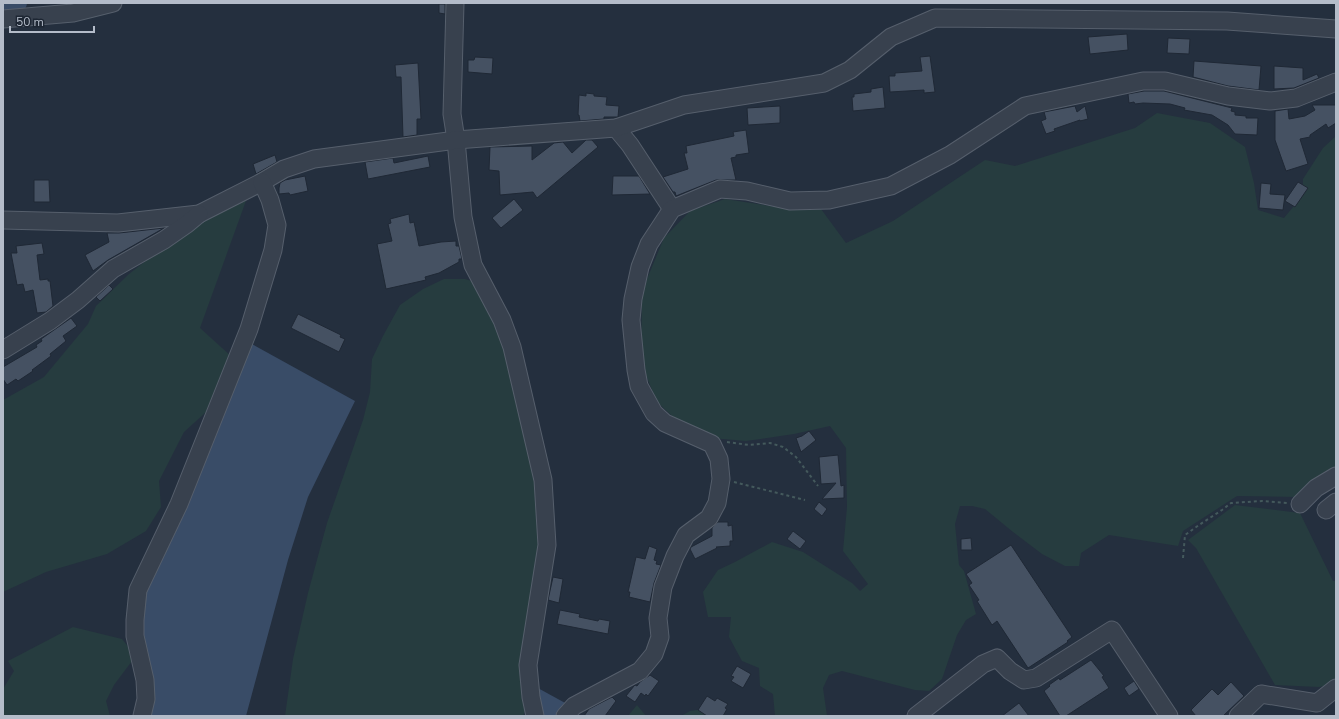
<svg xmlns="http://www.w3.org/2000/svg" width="1339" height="719" viewBox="0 0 1339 719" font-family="'Nunito Sans',sans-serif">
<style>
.green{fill:#263c3f}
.water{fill:#394c67}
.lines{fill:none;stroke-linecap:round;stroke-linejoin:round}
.river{stroke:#394c67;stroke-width:20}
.building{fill:#455162;stroke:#1f2835}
.minor-casing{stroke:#565f6c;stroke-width:19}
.path{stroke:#44595c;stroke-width:2;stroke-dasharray:3 3;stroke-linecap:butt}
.minor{stroke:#38414e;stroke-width:17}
</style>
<rect width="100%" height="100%" fill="#242f3e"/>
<g class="green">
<polygon points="1157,113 1210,123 1245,147 1254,183 1258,210 1284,218 1303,195 1303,179 1323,148 1336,136 1336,470 1298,497 1237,496 1183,531 1178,546 1109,535 1081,553 1079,566 1065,566 1042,554 1013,532 985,509 972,506 960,506 955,524 959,565 964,571 976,614 966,620 957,635 942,679 929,691 915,690 842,671 829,675 823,688 827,716 775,716 773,694 760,686 759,668 742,661 729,637 731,617 708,617 703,592 718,570 735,562 772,542 803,552 852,583 860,591 868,584 843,551 847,507 846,448 830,426 794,434 746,441 711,438 686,429 657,402 641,363 642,291 664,238 690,211 725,199 776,207 821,209 846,243 893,221 985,160 1015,166 1135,128"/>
<polygon points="247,198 200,328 232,357 216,403 184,432 159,481 161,507 146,531 107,554 46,572 3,592 3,400 44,377 88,324 96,306 129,274 189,227"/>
<polygon points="444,279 465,279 478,283 510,349 538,476 540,550 525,711 523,716 285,716 293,659 308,593 327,523 363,420 370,392 372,359 383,336 400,305 423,289"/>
<polygon points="1235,505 1300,513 1333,581 1336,581 1336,679 1329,685 1319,687 1275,685 1196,548 1188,540"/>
<polygon points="73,627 122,639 130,649 132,661 114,685 106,701 110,716 3,716 3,689 14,671 8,661"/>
<polygon points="637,705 646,716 628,716"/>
<polygon points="710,708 724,710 725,716 681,716 690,711"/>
</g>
<g class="water">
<polygon points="250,343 355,401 308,497 288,560 246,716 148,716 140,639 143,596"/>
<polygon points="536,687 567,704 559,716 540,716"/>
</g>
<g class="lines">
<polyline class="river" points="3,4 17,3"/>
</g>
<g class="building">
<polygon points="439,4 445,4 445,14 439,13"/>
<polygon points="1127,34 1128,50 1090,54 1088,37"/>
<polygon points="1168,38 1190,39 1189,54 1167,53"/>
<polygon points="930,56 935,92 924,93 924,90 890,92 889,76 895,76 895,73 922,71 920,57"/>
<polygon points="475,57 493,58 492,74 468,72 468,60 474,60"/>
<polygon points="1194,61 1261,66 1259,90 1228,86 1193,77"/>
<polygon points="418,63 421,119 417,119 417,135 403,137 401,77 396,77 395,65"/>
<polygon points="1274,66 1303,68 1303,80 1317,74 1319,78 1294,88 1274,89"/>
<polygon points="883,87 885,108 853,111 852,97 854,97 854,94 871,92 871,89"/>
<polygon points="1144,91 1164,91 1232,108 1231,111 1235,112 1235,115 1246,116 1246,118 1258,118 1257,135 1235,134 1228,125 1212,115 1184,110 1185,108 1170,104 1143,103 1135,104 1134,102 1129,103 1128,94"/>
<polygon points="586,93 594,94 594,96 607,97 606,105 619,106 618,117 604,117 604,119 580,121 579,115 578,115 579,95 586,96"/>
<polygon points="1312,105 1336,105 1336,123 1328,128 1326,124 1310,135 1310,137 1300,139 1308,164 1286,171 1275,140 1275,111 1288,109 1289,119 1305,116 1315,110"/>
<polygon points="780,106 780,123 748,125 747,108"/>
<polygon points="1075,106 1077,112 1085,106 1088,119 1080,121 1080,120 1054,129 1055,131 1046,134 1041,121 1046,119 1044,112"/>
<polygon points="746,130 749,153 736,155 736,157 731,158 736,180 716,180 676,196 675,192 673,192 663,177 688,169 684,153 687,153 686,146 734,136 733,132"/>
<polygon points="586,140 592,140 598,147 537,198 533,192 500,195 499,171 489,170 490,147 532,146 532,160 554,143 563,142 572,153"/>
<polygon points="275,155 277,162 256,174 253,164"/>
<polygon points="428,156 430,167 368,179 365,162 393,158 394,163"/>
<polygon points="305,176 308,191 290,195 289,193 279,194 279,188 280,183 285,180"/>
<polygon points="613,176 639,176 650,194 612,195"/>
<polygon points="34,180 49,180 50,202 34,202"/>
<polygon points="1298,182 1308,188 1295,207 1285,201"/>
<polygon points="1261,183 1271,184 1270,194 1285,195 1283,210 1259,208"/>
<polygon points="514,199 523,210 501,228 492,218"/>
<polygon points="409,214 410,223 414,222 419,246 441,242 456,241 456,246 459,246 462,259 459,259 459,262 439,273 425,277 426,280 386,289 377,244 392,241 388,224 391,223 390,219"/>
<polygon points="164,228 108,260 93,271 85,255 109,242 107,233 119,233"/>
<polygon points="42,243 44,254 37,255 40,280 48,279 48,281 50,281 53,306 46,312 37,313 33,290 25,292 23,284 17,285 11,253 17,253 16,246"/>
<polygon points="109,285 113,289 100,301 96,297"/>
<polygon points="298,314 341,335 340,337 345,339 339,352 291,328"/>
<polygon points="71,318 77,326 63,336 66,341 50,354 51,356 32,370 33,371 18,381 16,379 7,385 3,379 3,367 37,347 36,345 42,341 41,339 44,337"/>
<polygon points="809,431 816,440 801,452 796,438 802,436"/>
<polygon points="838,455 841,486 844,485 844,498 822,499 836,483 821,484 819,457"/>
<polygon points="819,502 827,509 822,516 814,509"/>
<polygon points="718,522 728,522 728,526 732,525 733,541 730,541 730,546 716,547 717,548 695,559 690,549 691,547 712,536 712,528"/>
<polygon points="793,531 806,541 800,549 787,539"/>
<polygon points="971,538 972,550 961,550 961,539"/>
<polygon points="1011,545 1072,637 1067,641 1068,642 1028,668 997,621 992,625 977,601 979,600 969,585 972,583 966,574"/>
<polygon points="649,546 657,549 654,560 657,561 656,564 661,565 654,583 650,602 629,597 630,592 628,592 636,557 645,559"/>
<polygon points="553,577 563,579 559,603 548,600"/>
<polygon points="560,610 580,614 579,617 598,621 599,619 610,621 608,634 557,624"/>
<polygon points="1091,660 1104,676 1102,677 1109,688 1066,716 1060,716 1044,691 1050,686 1049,685 1059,678 1060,680"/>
<polygon points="737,666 751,674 743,688 731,681 734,677 731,676"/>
<polygon points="650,675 659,681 648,696 646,694 645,696 641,693 635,702 626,696 634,686 635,685 637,686 640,682"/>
<polygon points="1134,681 1139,689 1129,696 1124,688"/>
<polygon points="1231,682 1244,696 1223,716 1196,716 1191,710 1212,689 1218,695"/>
<polygon points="707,696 715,701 717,698 728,704 725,708 727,709 723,716 707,716 698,710"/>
<polygon points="612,697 616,701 605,716 584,716 589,709"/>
<polygon points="1019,703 1029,716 1002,716"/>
</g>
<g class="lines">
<g class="minor-casing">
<g id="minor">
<polyline points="455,3 452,114 456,140 463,217 473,265 502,320 512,347 543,480 547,545 528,665 531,697 535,716"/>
<polyline points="3,19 73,13 113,3"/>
<polyline points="616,128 630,145 672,209"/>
<polyline points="3,220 118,223 199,214 262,182 284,169 314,159 456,140 616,128 684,105 824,83 850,70 891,37 935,18 1227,21 1336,29"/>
<polyline points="3,350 50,321 78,300 113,269 164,240 187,224 199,214"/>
<polyline points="1300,504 1316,488 1336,476"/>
<polyline points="1326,510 1336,502"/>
<polyline points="142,716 146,699 145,680 135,636 135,620 138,590 179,504 249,329 273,250 277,225 270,200 262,182"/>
<polyline points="565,716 574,706 640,671 654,654 660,637 658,618 663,587 675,556 686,535 709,518 717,503 721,479 719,459 712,444 665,423 654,413 639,386 636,370 631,320 633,299 640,267 649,244 672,209 720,189 747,191 790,201 829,200 891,186 950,155 1025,106 1143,81 1165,81 1228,96 1270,101 1296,98 1336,82"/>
<polyline points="916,716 983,664 997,658 1010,671 1024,680 1036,678 1112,630 1169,716"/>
<polyline points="1238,716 1261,694 1317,703 1336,688"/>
</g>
</g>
<g class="path">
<polyline points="727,442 749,445 770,443 783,447 796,457 818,486"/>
<polyline points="734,482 805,500"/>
<polyline points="1183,558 1185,535 1199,525 1222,510 1231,503 1262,501 1287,503"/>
</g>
<use href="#minor" class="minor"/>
</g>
<rect width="1339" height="719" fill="none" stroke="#b4bcc9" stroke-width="8"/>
<path d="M10 26v6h84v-6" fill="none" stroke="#b4bcc9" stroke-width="2"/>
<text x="16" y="26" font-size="12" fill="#b4bcc9" stroke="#1d2633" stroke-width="3" paint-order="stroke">50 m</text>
</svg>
